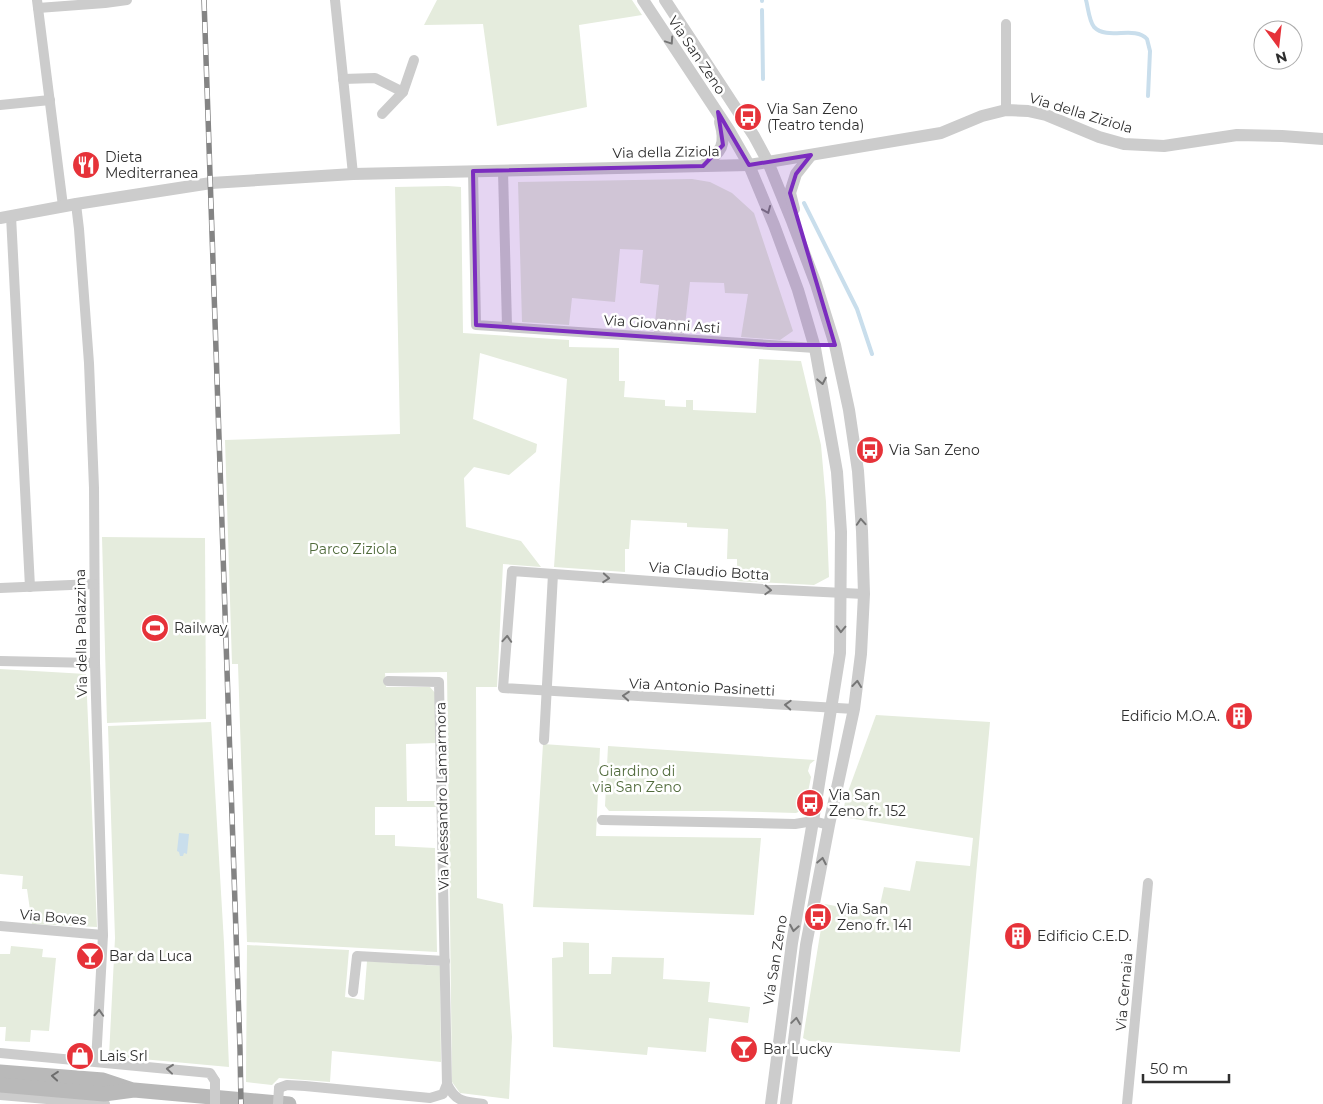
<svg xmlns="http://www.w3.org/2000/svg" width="1323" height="1104" viewBox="0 0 1323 1104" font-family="Montserrat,sans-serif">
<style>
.green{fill:#e5ecdd}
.water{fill:#c9deec}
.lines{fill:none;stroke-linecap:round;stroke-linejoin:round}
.stream{stroke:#c9deec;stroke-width:4}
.minor{stroke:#ccc;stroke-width:10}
.tertiary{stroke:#ccc;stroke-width:12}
.secondary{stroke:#b9b9b9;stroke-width:15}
.rail-casing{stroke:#848484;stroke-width:5.5}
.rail{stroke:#fff;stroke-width:4;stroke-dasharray:11;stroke-linecap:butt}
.minor-bridge{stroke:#ccc;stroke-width:10}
.oneway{stroke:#767676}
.oneway2{stroke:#6d6d6d}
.marked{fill:#7b2cbf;fill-opacity:0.2;stroke:#7b2cbf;stroke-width:4;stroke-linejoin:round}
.labels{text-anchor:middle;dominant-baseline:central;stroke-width:5;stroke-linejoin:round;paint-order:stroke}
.street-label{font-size:14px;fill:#2f2f2f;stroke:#fff}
.poi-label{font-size:14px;fill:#2f2f2f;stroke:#fff;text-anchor:start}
.park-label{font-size:14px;fill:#516b3c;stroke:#fff}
</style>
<rect width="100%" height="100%" fill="#fff"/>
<g class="green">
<polygon points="437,0 632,0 642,15 579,25 587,107 497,126 483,24 424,25"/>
<polygon points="692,179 710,182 732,193 754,213 793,331 780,340 741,337 748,294 725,293 724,283 690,282 684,334 654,332 659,285 640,283 643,250 620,249 615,302 572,298 569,325 522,322 518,182"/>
<polygon points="448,186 461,187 463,333 569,340 569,347 619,348 619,381 625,381 624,397 665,400 665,406 686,407 686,400 693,400 693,410 756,413 759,359 801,361 821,445 826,502 829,577 814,585 737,581 737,559 727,559 728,529 687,527 687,523 631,520 629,549 625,549 625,572 554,567 567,379 480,353 473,419 537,444 536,452 509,475 474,467 464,478 466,527 521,541 541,567 503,564 497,687 476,687 477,898 503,904 512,1037 509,1099 460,1093 452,1082 447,672 385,673 386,687 430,687 436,694 437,743 406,744 407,801 442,801 442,807 375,807 375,835 395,835 395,846 435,848 437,952 247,942 238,664 232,664 225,440 400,434 395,187"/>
<polygon points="102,537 205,538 206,719 107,723"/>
<polygon points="0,669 86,674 97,927 32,924 27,889 22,889 23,876 0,874"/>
<polygon points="876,715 990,722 960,1052 809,1041 803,1038 825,904 878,914 884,887 910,891 916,861 970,866 973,838 842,817 846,797"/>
<polygon points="211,722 224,943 229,1067 109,1056 115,938 108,726"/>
<polygon points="543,744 600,748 596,836 761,838 754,915 533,907"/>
<polygon points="608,746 815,760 810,764 808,771 811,777 805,807 803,810 796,813 724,811 609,811 605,806"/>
<polygon points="563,942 589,943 589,974 611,974 612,957 664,958 663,979 710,982 708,1002 750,1007 748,1023 709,1018 706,1052 648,1047 647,1055 553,1047 552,958 563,957"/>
<polygon points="247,945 349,950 345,997 364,1000 367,961 440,966 441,1062 332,1051 330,1082 279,1078 272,1085 246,1082"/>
<polygon points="11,946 43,949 42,957 56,958 49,1031 31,1030 30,1042 5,1041 6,1027 0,1027 0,954 10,954"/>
</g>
<polygon class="water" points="179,833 189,834 187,854 184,853 183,856 180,856 179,852 177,851"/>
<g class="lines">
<g class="stream">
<path d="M1086 0C1088 7 1089 21 1094 27 1108 41 1134 25 1147 39L1150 51 1148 96"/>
<polyline points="762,1 762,0"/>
<polyline points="762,10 763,79"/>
<polyline points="804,203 857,309 872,354"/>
</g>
<g class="minor">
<polyline points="37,0 63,206"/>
<polyline points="335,0 353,174"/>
<polyline points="38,8 105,3 127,0"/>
<polyline points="343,79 375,78 403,92"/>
<polyline points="0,105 50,100"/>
<polyline points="1006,110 1006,24"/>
<polyline points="382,114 403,92 414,60"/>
<polyline points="473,171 476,325 815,348"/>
<polyline points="503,171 507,326"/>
<polyline points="76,204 79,229 89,363 94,488 95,663 103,935 96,1062"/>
<polyline points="11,216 30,587"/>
<polyline points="0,588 94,584"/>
<polyline points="0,661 95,663"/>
<polyline points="854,709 503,688 512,571 763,589 864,594"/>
<polyline points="544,740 553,574"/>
<polyline points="602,820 795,824 813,821 829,825"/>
<polyline points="0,926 103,935"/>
<polyline points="353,992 357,956 445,961"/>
<polyline points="0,1053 210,1073 215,1081"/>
<path d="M447 1084C456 1103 465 1101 483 1104"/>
<polyline points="279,1088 287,1085 305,1086 430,1098 443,1094 447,1084 439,682 388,681"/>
<polyline points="0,1095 105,1104"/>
<polyline points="1127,1104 1148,883"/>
</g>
<g class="tertiary">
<polyline points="643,0 729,130 749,165 774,225 798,290 815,348 837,472 841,532 840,653 813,821 792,943 771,1104"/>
<polyline points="665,0 754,136 768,162 792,221 816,284 835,345 849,410 858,471 862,531 864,594 861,654 854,709 829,825 806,945 786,1104"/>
<path d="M703 166C721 151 727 146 720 122"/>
<polyline points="794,209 790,193 796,174 811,155"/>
<polyline points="0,218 76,204 211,183 353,174 749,165 768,162 941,133 982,116 1006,110 1028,111 1046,115 1099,137 1124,144 1164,146 1237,135 1282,136 1323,139"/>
</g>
<g class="secondary">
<polyline points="0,1072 103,1080 130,1089"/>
<polyline points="0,1085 104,1094 134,1090 289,1104"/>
</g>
<g class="rail-casing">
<polyline id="rail" points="204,0 240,1049 241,1104"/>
</g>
<use href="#rail" class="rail"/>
<g class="minor-bridge">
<polyline points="215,1081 215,1104"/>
<polyline points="278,1104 279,1088"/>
</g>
</g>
<defs><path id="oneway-chevron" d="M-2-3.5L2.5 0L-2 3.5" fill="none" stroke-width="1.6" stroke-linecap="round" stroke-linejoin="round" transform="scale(1.25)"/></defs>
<g class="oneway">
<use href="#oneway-chevron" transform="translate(670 41) rotate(56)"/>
<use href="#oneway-chevron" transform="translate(767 210) rotate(67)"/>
<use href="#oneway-chevron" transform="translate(822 381) rotate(79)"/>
<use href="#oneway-chevron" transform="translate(861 522) rotate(-94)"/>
<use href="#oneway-chevron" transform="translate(606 578) rotate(4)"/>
<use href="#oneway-chevron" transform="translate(768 590) rotate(3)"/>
<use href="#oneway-chevron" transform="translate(841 629) rotate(92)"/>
<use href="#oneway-chevron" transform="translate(507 639) rotate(-86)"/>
<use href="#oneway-chevron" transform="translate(857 684) rotate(-84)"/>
<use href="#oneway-chevron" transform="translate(626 696) rotate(-176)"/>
<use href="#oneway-chevron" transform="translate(788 705) rotate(-177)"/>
<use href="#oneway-chevron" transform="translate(822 861) rotate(-79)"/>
<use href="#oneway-chevron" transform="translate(794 928) rotate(100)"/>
<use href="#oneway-chevron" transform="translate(99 1013) rotate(-87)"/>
<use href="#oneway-chevron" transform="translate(796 1021) rotate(-82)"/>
<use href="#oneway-chevron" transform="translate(170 1069) rotate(-174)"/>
</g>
<use class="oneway2" href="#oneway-chevron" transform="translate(55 1076) rotate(-175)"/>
<path class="marked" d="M718 112 749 165 811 155 796 174 790 193 835 345H768L476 325 473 171 703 166 723 145Z"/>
<defs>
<g id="bus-disc" transform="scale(1.4375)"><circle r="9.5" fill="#e63239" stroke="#fff"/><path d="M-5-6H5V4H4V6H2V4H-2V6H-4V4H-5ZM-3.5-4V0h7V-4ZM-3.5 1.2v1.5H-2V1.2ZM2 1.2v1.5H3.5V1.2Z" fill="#fff"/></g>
<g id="restaurant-disc" transform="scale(1.4375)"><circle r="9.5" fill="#e63239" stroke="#fff"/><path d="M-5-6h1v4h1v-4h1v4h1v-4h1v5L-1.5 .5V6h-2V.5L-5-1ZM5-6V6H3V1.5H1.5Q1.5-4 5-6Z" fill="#fff"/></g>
<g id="stadium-disc" transform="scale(1.4375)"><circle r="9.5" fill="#e63239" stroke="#fff"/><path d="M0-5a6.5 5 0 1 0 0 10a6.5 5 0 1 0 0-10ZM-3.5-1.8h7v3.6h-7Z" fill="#fff"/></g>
<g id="building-disc" transform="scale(1.4375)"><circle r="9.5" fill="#e63239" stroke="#fff"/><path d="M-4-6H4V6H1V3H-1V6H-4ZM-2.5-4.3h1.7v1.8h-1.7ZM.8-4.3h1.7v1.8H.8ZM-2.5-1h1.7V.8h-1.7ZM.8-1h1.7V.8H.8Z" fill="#fff"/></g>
<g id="bar-disc" transform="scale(1.4375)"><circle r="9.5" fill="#e63239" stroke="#fff"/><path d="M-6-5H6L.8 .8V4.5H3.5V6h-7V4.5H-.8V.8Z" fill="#fff"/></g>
<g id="shop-disc" transform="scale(1.4375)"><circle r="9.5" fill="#e63239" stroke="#fff"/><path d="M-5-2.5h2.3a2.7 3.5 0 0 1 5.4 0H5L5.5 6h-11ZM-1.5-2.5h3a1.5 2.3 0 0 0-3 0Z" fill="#fff"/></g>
</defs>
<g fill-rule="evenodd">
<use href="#bus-disc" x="748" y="117"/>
<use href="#restaurant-disc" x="86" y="165"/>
<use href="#bus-disc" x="870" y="450"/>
<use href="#stadium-disc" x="155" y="628"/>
<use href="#building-disc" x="1239" y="716"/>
<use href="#bus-disc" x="810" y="803"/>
<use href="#bus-disc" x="818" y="917"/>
<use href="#building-disc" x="1018" y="936"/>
<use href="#bar-disc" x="90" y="956"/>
<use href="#bar-disc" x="744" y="1049"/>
<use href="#shop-disc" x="80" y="1056"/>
</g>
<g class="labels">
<g class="street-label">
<text transform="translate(697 55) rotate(56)">Via San Zeno</text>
<text transform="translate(1081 113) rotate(17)">Via della Ziziola</text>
<text transform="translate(666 152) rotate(-1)">Via della Ziziola</text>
<text transform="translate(662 324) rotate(4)">Via Giovanni Asti</text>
<text transform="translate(709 571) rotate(4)">Via Claudio Botta</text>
<text transform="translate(81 633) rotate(-91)">Via della Palazzina</text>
<text transform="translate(702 687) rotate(3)">Via Antonio Pasinetti</text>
<text transform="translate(442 796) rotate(-91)">Via Alessandro Lamarmora</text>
<text transform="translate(53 917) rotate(5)">Via Boves</text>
<text transform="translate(775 960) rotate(-81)">Via San Zeno</text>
<text transform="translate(1124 992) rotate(-85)">Via Cernaia</text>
</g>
<g class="poi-label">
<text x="767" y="109">Via San Zeno<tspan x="767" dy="16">(Teatro tenda)</tspan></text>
<text x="105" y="157">Dieta<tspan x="105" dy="16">Mediterranea</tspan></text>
<text x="889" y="450">Via San Zeno</text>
<text x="174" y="628">Railway</text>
<text x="1220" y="716" text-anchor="end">Edificio M.O.A.</text>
<text x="829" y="795">Via San<tspan x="829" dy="16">Zeno fr. 152</tspan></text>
<text x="837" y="909">Via San<tspan x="837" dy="16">Zeno fr. 141</tspan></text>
<text x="1037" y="936">Edificio C.E.D.</text>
<text x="109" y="956">Bar da Luca</text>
<text x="763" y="1049">Bar Lucky</text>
<text x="99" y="1056">Lais Srl</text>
</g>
<g class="park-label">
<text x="353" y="549">Parco Ziziola</text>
<text x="637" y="771">Giardino di<tspan x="637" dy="16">via San Zeno</tspan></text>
</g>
</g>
<g transform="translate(1278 45) rotate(165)"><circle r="24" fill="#ffffff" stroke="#acacac"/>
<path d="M0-4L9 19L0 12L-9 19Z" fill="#e63239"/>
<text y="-8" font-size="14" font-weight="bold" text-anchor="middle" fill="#2f2f2f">N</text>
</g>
<path d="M1143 1074v8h86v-8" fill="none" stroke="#2f2f2f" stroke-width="2.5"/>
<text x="1150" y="1074" font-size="15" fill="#2f2f2f" stroke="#ffffff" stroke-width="4" paint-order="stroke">50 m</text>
</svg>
